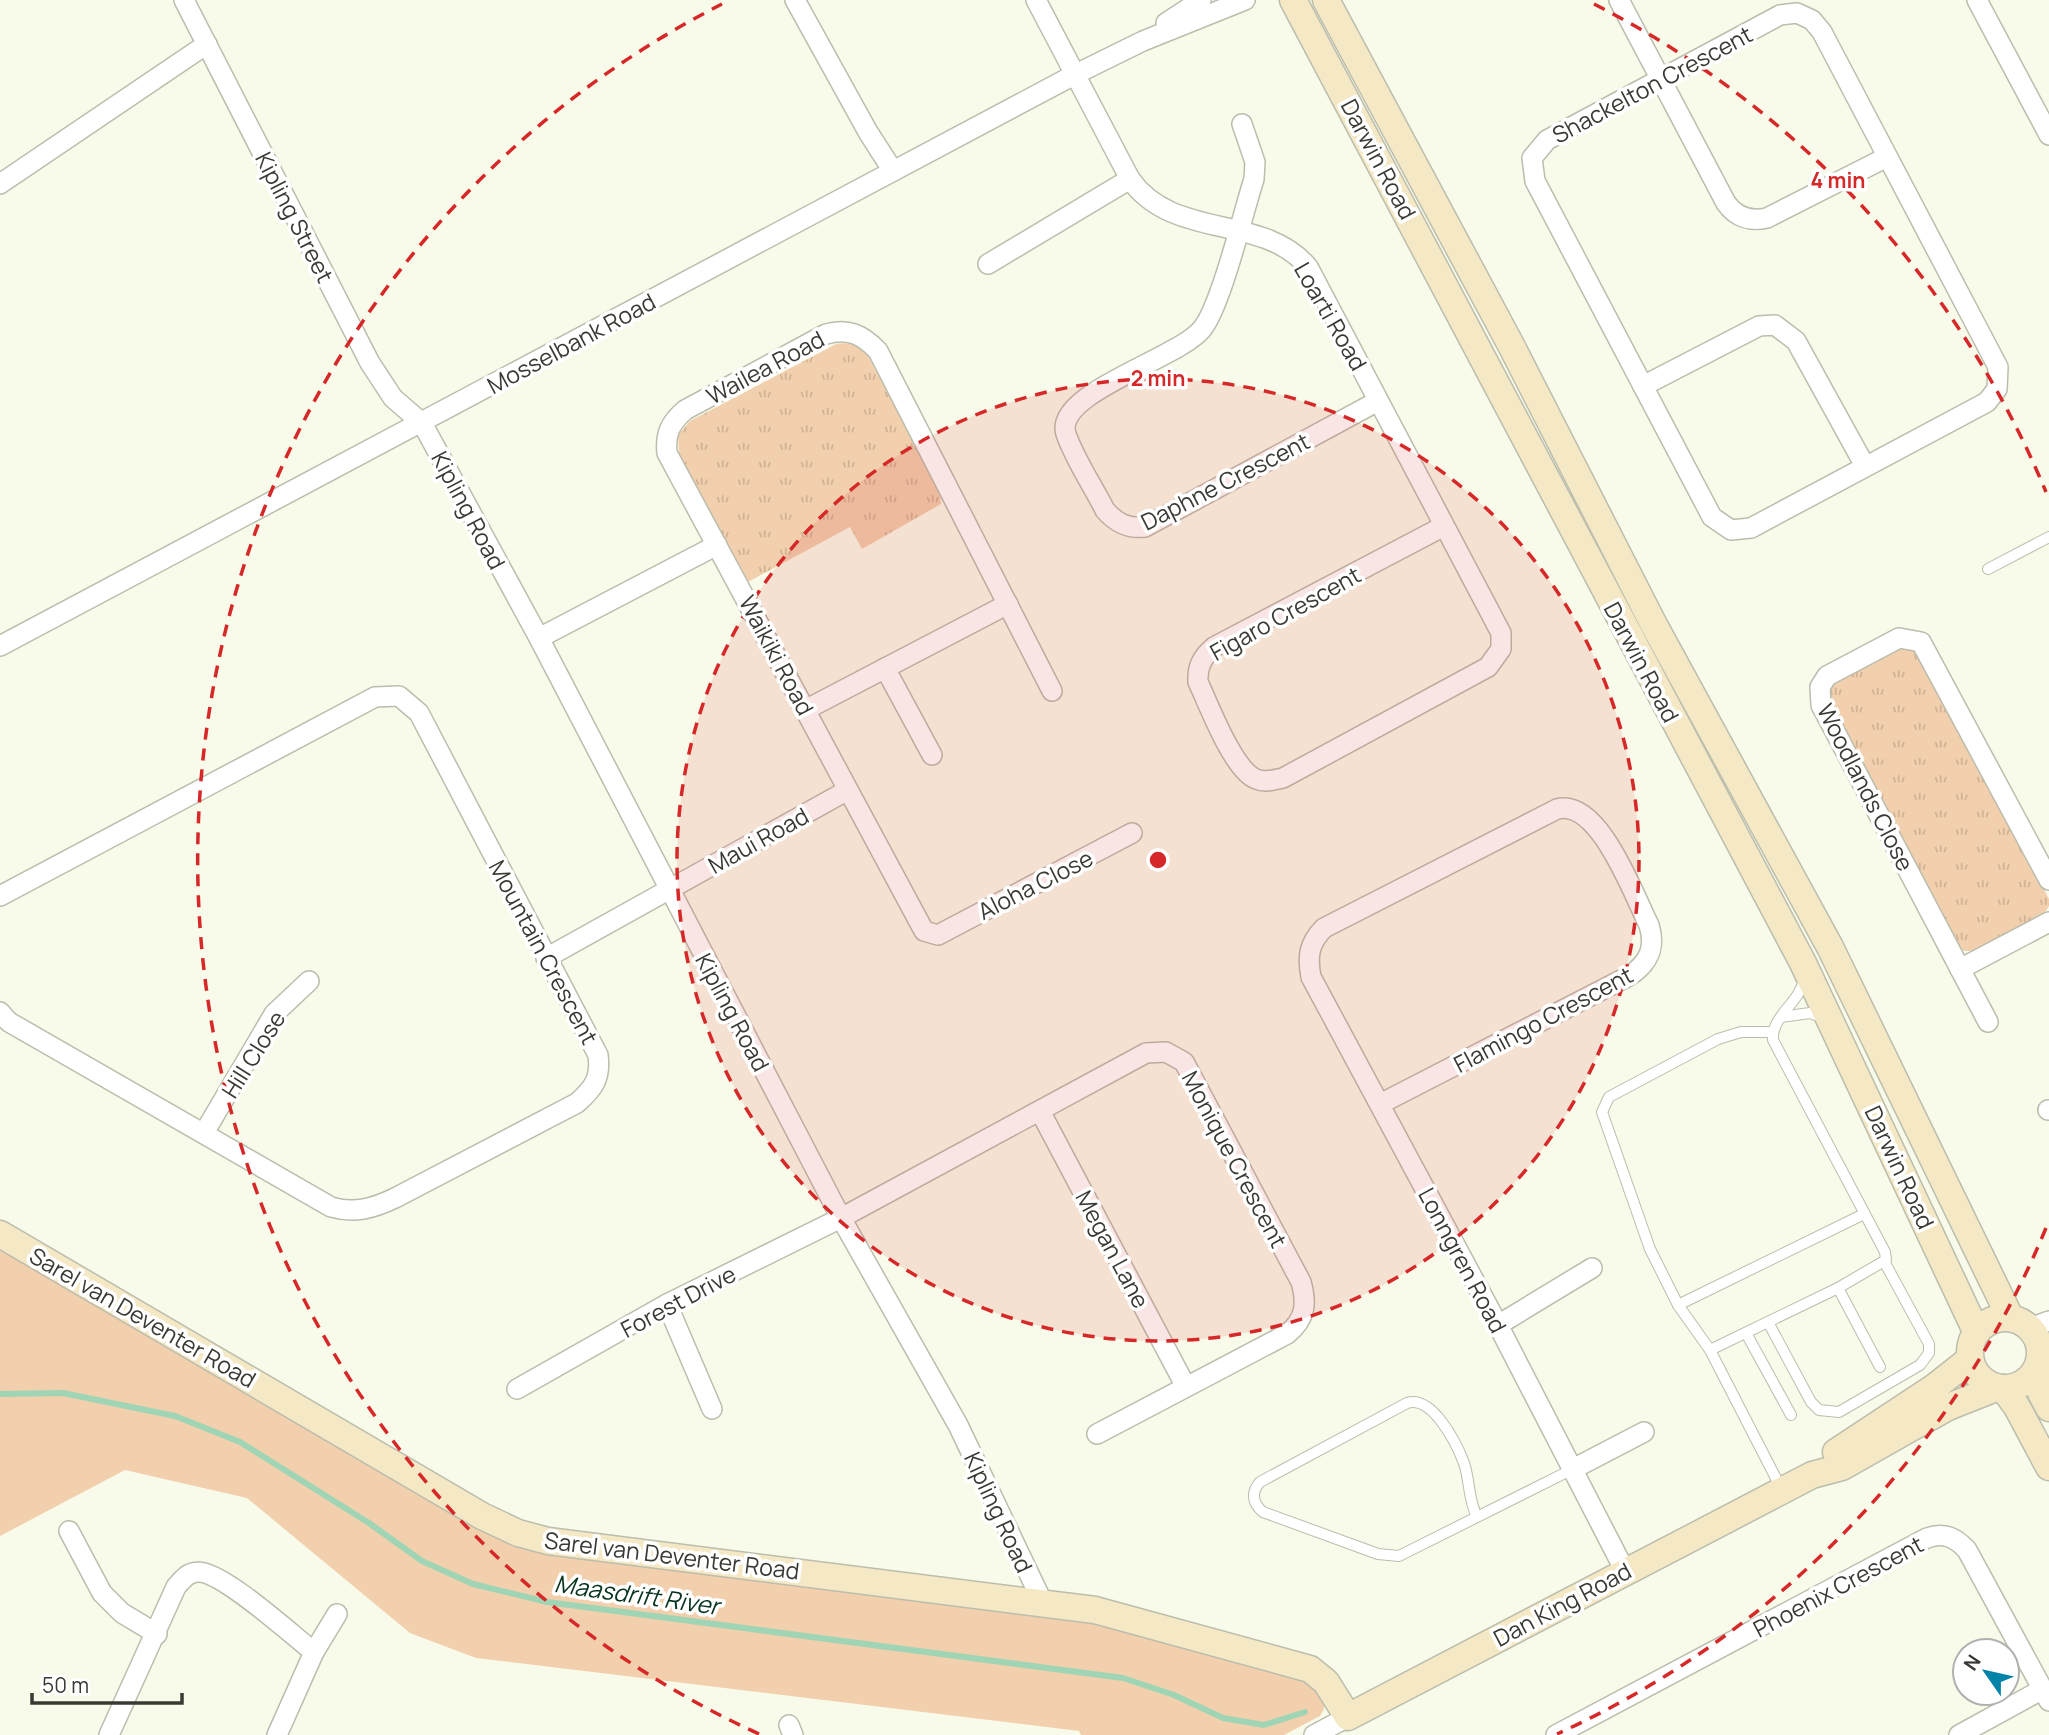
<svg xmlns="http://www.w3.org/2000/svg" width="2049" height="1735" viewBox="0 0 2049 1735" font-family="Manrope,sans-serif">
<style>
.grass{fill:#f2cfad}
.park{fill:url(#park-tufts)}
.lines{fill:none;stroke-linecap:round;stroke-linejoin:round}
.stream{stroke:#9fd5b4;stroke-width:6}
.lane-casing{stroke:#bbbdad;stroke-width:12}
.street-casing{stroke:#bbbdad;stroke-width:22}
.secondary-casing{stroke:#bbbdad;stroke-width:29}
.lane{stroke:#fff;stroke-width:10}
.street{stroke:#fff;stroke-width:19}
.secondary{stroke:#f5e8c5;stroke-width:26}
.ring{fill:none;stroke:#d62828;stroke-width:3.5;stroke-dasharray:12 9}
.labels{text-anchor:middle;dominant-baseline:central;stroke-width:7;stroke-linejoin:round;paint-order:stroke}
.street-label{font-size:23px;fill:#3a3a34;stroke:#fff}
.water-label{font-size:24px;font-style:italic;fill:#07341f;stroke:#fff}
.centre{fill:#d62828;stroke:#fff;stroke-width:3.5}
.ring-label{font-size:21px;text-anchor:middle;font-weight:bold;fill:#d62828;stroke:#fff;stroke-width:7;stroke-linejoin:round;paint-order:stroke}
</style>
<defs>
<pattern id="park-tufts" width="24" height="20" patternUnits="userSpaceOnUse" patternTransform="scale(1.75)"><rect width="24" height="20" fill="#f2cfad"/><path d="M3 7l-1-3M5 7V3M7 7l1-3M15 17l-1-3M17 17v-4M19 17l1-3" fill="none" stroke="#d0b295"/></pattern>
</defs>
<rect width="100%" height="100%" fill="#f9fbea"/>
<polygon class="grass" points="0,1249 476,1527 1069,1617 1299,1677 1323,1697 1324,1709 1320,1716 1284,1735 1081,1735 1079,1731 476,1658 410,1633 247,1498 125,1470 0,1536"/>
<g class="park">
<polygon points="845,343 853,344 867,354 940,492 941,504 862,549 850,527 746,583 679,455 678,435 690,421 836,344"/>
<polygon points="1900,646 1909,646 1921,654 2049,899 2049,906 2043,915 1975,951 1964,951 1957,944 1828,699 1832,683"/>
</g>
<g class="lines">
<polyline class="stream" points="0,1394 63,1393 175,1416 240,1442 369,1523 422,1561 473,1584 547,1602 1123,1678 1174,1695 1223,1718 1264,1725 1305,1712"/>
<g class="lane-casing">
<g id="lane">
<polyline points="1988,569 2049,537"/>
<polyline points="1781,1017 1810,1013 1824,1018"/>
<polyline points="1773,1032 1741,1032 1718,1039 1609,1097 1602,1112 1650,1249 1678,1305 1710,1350 1781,1488"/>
<polyline points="1838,1288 1880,1367"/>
<polyline points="1678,1305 1864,1214"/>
<polyline points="1768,1322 1811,1402 1819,1410 1839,1412 1920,1365 1929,1353 1929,1344 1885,1263"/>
<polyline points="1746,1333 1791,1415"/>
<path d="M1710 1350 1838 1288 1886 1260 1885 1252 1773 1040C1771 1016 1800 1003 1804 979"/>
<path d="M1477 1517C1468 1499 1470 1481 1464 1463 1456 1442 1432 1395 1407 1403L1260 1482C1251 1492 1252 1503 1263 1512L1378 1554 1399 1556 1573 1469"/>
</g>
</g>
<g class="street-casing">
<g id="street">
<polyline points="184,0 370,363 393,398 422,423 539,638 841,1218 958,1425 1042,1601"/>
<polyline points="795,0 868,132 893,171"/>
<path d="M1036 0 1130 179C1173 241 1263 213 1308 267L1501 633V649L1488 667 1283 778C1273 780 1265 783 1256 779 1233 770 1209 705 1198 682 1197 667 1202 657 1214 647L1444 526"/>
<path d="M1619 0 1726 203C1736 217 1750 222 1767 218L1885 158"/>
<polyline points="1977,0 2049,135"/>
<polygon points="1797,13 1812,20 1822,32 1998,367 1997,389 1987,402 1751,528 1731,530 1712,517 1535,181 1532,158 1547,140 1780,15"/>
<polyline points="1166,23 1201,0"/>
<path d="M1242 124 1255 162 1254 179C1243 213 1221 306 1202 329 1178 359 1053 393 1066 434 1075 460 1093 486 1105 510 1116 523 1128 529 1145 527L1378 401"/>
<polyline points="0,184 207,44"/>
<polyline points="988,264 1130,179"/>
<polyline points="1643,386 1759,326 1775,325 1796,341 1865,466"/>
<polyline points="539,638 717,545"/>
<polyline points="0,646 1074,75 1143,41 1245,0"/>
<polyline points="885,668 932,755"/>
<path d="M1052 691 878 351C862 334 848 328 826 334L685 410C670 423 665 434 667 453L924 931 938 935 1132 833"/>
<polyline points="807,709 1008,604"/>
<path d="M0 896 375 697 399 696 419 713 598 1055C601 1078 594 1088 577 1103L395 1198C374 1208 355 1214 331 1207L9 1022 0 1012"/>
<polyline points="546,958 848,790"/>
<polyline points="1960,969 2049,922"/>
<polyline points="1988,1022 1821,705 1820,687 1827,676 1899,638 1921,642 2049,880"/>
<path d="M1380 1104 1629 976C1649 963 1656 948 1649 925 1633 894 1599 798 1557 809L1324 928C1309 943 1307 956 1311 977L1498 1325 1625 1571"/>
<polyline points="2048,1110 2049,1110"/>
<polyline points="1041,1113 1185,1385"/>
<polyline points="204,1133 274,1014 309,981"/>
<polyline points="667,1304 712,1409"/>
<polyline points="1498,1325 1592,1268"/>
<polyline points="2030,1328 2049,1321"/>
<polyline points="2040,1359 2049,1354"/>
<path d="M517 1389 667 1304 841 1218 1146 1053 1166 1052 1184 1062 1301 1282C1307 1303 1306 1319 1287 1334L1097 1434"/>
<polyline points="1573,1469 1644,1432"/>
<polyline points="69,1531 102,1593 122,1613 157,1634"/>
<polyline points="789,1725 793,1735"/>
<path d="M109 1735 176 1587C182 1580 188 1572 198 1572 222 1571 292 1635 314 1652"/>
<polyline points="277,1735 314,1652 337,1614"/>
<polyline points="1314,1735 1348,1717"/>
<path d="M1556 1735 1927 1538C1944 1532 1955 1537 1967 1550L2049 1701"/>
<polyline points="1959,1735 2043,1689"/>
</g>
</g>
<g class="secondary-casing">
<g id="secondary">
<polyline points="1293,0 1803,963 1976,1331"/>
<polyline points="1326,0 1512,347 1654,625 1830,947 2010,1317"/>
<polyline points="0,1234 482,1516 518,1533 548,1541 1095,1610 1310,1669 1326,1682 1348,1717 1812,1475 1842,1467 1948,1407 1996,1388"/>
<circle cx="2005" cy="1353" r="35"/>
<polyline points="2036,1370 2041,1393 2049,1408"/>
<polyline points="2003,1388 2017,1407 2049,1467"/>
<polyline points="1836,1452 1936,1386 1969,1360"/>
</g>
</g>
<use href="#lane" class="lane"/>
<use href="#street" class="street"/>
<use href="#secondary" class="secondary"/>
</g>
<circle cx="1158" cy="860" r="481" fill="#d62828" fill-opacity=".12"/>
<g class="ring">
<circle cx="1158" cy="860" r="481"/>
<path d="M2046 1228A961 961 0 0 1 1557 1734M759 1734A961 961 0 0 1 722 4M1594 4A961 961 0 0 1 2046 492"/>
</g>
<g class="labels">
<g class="street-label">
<text transform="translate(1652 84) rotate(-28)">Shackelton Crescent</text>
<text transform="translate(1379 159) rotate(62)">Darwin Road</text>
<text transform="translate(295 217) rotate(63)">Kipling Street</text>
<text transform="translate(1331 316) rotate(60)">Loarti Road</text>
<text transform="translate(571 343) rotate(-28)">Mosselbank Road</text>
<text transform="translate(765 367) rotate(-28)">Wailea Road</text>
<text transform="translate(1225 481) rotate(-27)">Daphne Crescent</text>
<text transform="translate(469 510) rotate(62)">Kipling Road</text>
<text transform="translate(1285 613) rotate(-29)">Figaro Crescent</text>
<text transform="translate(777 655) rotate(62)">Waikiki Road</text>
<text transform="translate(1642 662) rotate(62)">Darwin Road</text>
<text transform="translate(1866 787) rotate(63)">Woodlands Close</text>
<text transform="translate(758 840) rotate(-29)">Maui Road</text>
<text transform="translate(1035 884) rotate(-27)">Aloha Close</text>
<text transform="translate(544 952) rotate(62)">Mountain Crescent</text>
<text transform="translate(733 1012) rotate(62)">Kipling Road</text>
<text transform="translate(1543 1019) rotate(-28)">Flamingo Crescent</text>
<text transform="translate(253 1054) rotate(-58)">Hill Close</text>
<text transform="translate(1235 1159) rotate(62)">Monique Crescent</text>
<text transform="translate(1900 1167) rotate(65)">Darwin Road</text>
<text transform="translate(1113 1249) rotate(62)">Megan Lane</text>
<text transform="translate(1463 1260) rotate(62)">Lonngren Road</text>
<text transform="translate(678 1301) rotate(-28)">Forest Drive</text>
<text transform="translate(143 1317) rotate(30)">Sarel van Deventer Road</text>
<text transform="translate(999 1512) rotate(65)">Kipling Road</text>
<text transform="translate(672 1555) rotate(7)">Sarel van Deventer Road</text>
<text transform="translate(1838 1586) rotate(-28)">Phoenix Crescent</text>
<text transform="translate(1562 1604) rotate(-28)">Dan King Road</text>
</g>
<g class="water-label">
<text transform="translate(637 1594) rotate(8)">Maasdrift River</text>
</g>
</g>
<circle cx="1158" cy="860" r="10" class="centre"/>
<g class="ring-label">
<text x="1838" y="188">4 min</text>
<text x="1158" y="386">2 min</text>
</g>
<g transform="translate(1986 1672) rotate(304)"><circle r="33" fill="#ffffff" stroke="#b0b0ae" stroke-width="2"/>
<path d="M0-5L12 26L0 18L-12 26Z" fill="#0283a7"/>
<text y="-10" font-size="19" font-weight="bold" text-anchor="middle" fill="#3a3a34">N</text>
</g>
<path d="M32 1693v10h150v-10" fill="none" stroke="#3a3a34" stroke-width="3.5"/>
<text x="42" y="1693" font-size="21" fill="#3a3a34" stroke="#ffffff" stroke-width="5" paint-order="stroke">50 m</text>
</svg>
